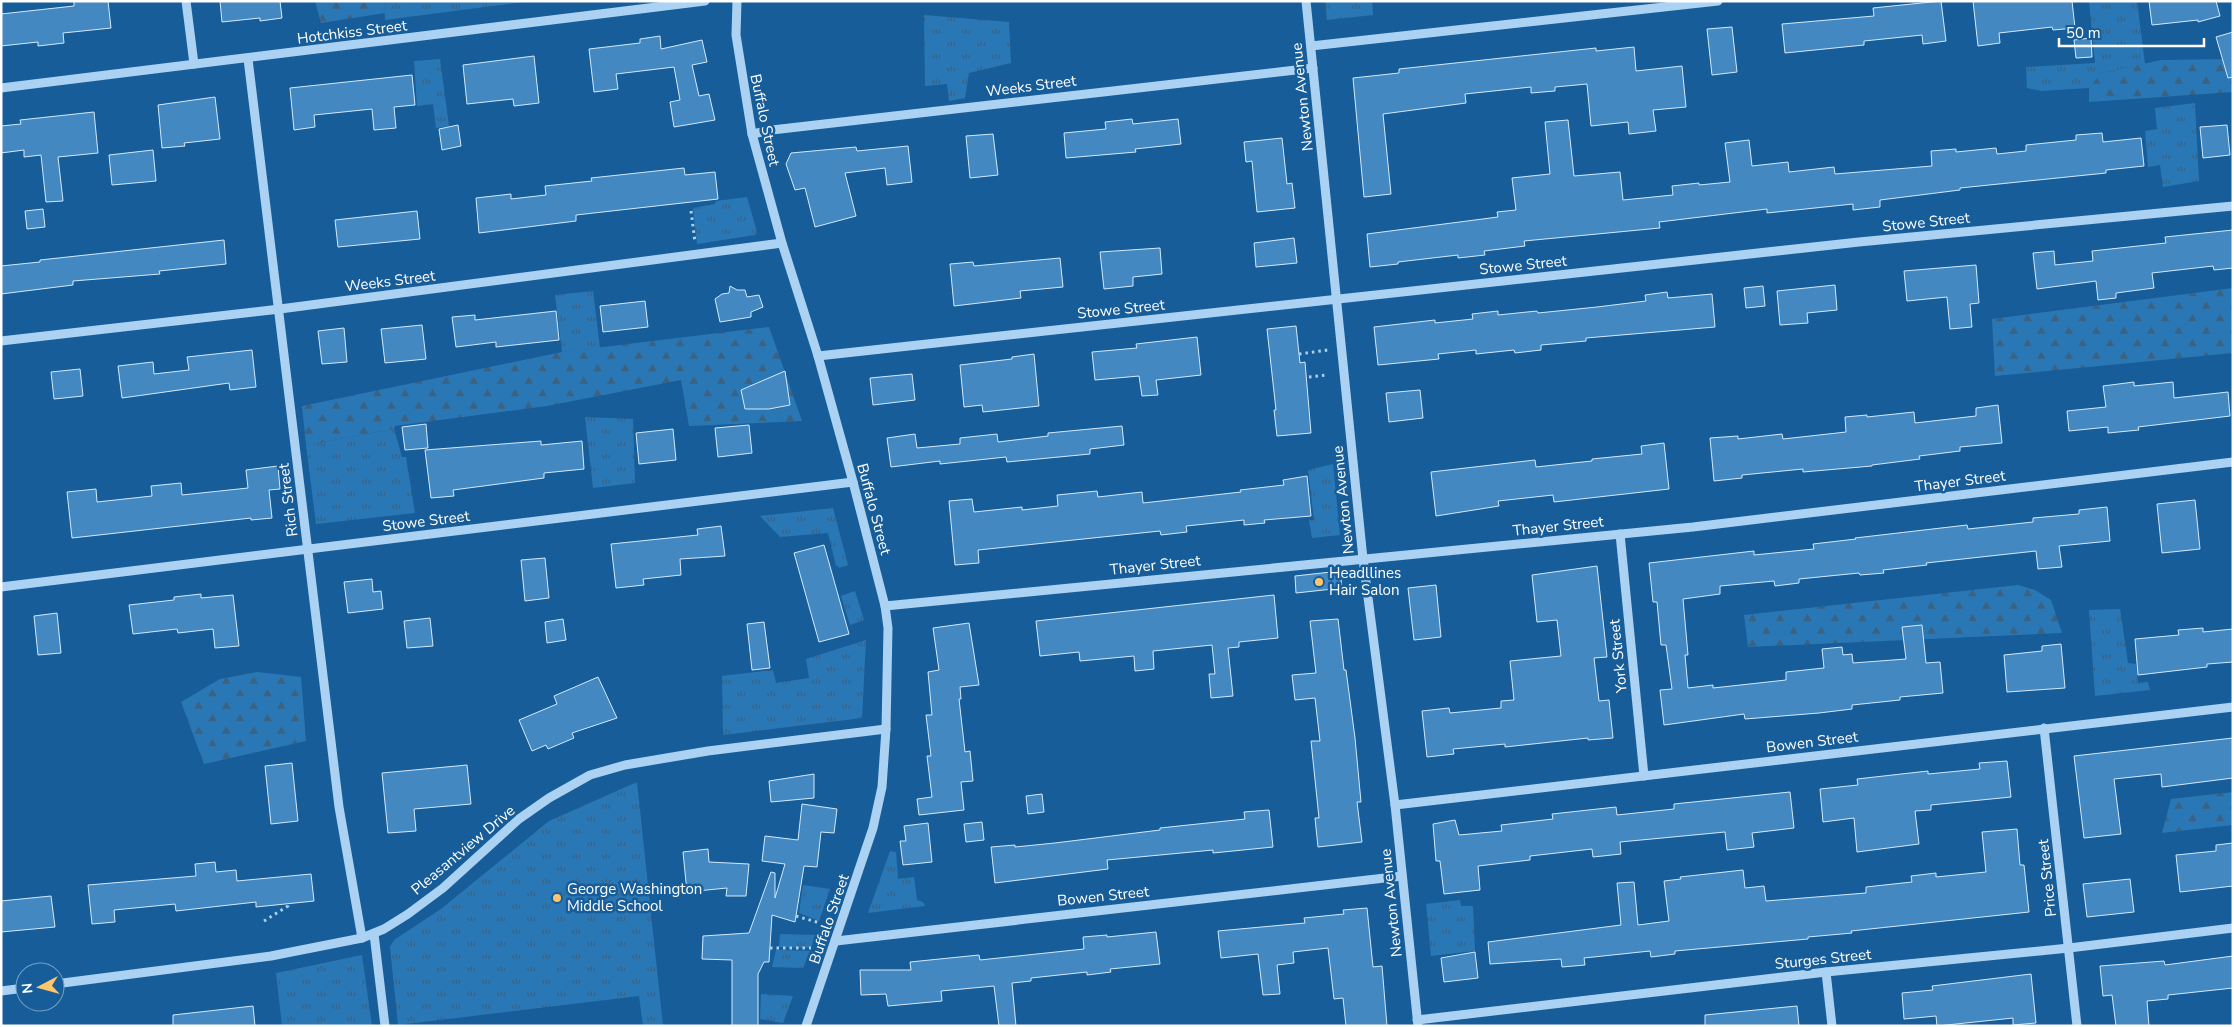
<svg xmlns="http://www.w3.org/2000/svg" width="2234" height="1027" viewBox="0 0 2234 1027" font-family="'Nunito Sans',sans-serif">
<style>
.grass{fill:url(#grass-tufts)}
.forest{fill:url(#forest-firs)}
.building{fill:#4488c1;stroke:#d2eafc}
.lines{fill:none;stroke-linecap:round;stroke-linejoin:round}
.path{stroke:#abd2f2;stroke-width:3;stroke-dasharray:2.5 4;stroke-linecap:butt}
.minor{stroke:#abd2f2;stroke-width:9}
.poi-dot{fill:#ffc56b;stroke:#175d99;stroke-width:2}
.labels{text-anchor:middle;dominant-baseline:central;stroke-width:5;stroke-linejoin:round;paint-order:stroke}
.street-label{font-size:15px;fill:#fff;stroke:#175d99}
.poi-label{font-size:15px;fill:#fff;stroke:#175d99;text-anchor:start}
</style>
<defs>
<pattern id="grass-tufts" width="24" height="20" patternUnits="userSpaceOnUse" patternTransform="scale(1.25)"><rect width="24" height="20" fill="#2a77b6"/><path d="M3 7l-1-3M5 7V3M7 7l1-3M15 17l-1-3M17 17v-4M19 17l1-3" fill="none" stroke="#3b6281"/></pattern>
<pattern id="forest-firs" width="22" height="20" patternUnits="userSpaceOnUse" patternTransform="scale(1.25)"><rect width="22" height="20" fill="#2a77b6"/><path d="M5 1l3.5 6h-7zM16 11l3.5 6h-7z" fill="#3b6281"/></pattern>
</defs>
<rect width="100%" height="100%" fill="#175d99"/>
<g class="grass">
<polygon points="384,1 532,1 385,20"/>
<polygon points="1325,1 1372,1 1373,15 1327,20"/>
<polygon points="2089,1 2137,1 2145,64 2102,73 2089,88 2041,91 2027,88 2026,67 2095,63"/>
<polygon points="924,15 1009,22 1011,63 969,73 965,98 949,101 947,84 925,86"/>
<polygon points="440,59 449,126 436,128 433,104 417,106 414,61"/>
<polygon points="2195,103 2199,181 2163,187 2160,165 2148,167 2145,131 2157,129 2155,108"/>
<polygon points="747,197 757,232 755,235 697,244 693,208 715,204 716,201"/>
<polygon points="593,291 600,348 562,352 555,295"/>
<polygon points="585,417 633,419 635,483 593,488"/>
<polygon points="394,429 402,457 406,457 415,513 316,524 306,445"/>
<polygon points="1333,464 1340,535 1312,538 1309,520 1314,520 1308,470"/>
<polygon points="833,508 848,565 839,568 838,566 836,566 828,533 780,537 760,516"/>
<polygon points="855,591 864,620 850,625 841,596"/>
<polygon points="2120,609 2128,663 2136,664 2138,683 2148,682 2150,690 2095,696 2089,610"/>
<polygon points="866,640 862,718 723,735 722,676 773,670 776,683 809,678 806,659"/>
<polygon points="637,782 663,1026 643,1026 639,996 398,1025 390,947 394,940 441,909 549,821"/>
<polygon points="890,851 896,852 898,879 914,877 917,900 923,902 925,906 868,913"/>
<polygon points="803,885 830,889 819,921 799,913"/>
<polygon points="1460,900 1461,906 1473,906 1475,951 1431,956 1426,904"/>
<polygon points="780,934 815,935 811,948 779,947"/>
<polygon points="776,950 810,951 803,968 772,967"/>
<polygon points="362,955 372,1026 282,1026 276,973"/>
<polygon points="761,994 793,996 783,1023 760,1019"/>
</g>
<g class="forest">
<polygon points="315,1 384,1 385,13 321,23"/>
<polygon points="2233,59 2233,92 2089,102 2089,88 2102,73 2161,60"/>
<polygon points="2233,288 2233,353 1995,376 1992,319"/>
<polygon points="769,327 802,421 689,426 681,380 547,406 395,426 394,429 306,445 302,406 562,352"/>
<polygon points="2018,585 2035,590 2051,600 2062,633 1748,647 1744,615"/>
<polygon points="257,672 301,677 306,741 204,764 181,702 220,679"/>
<polygon points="2233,792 2233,825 2162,833 2171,799"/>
</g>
<g class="building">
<polygon points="74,1 108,1 111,28 63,33 64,43 38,46 38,42 1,46 1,14 74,6"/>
<polygon points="220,1 280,1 282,18 260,21 260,18 222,22"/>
<polygon points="1941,1 1946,41 1923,44 1922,35 1864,41 1864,45 1785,53 1782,24 1874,16 1873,8"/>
<polygon points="1973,1 2072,1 2075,28 2053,30 2052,27 1999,33 2000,43 1978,46"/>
<polygon points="2149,1 2216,1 2220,16 2198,22 2198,20 2152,25"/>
<polygon points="1732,27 1737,72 1712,75 1707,29"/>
<polygon points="2233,32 2233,77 2228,78 2216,37"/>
<polygon points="660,36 661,49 702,40 707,62 692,65 699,96 709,94 715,120 674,127 670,102 680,100 674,67 616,74 618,89 594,92 589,49 640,43 640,39"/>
<polygon points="2091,38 2092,57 2076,58 2074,40"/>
<polygon points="1634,47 1636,71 1682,66 1686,107 1653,110 1656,131 1629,134 1628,122 1591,126 1587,84 1555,87 1555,91 1531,93 1531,87 1465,94 1466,103 1383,114 1391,194 1364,197 1353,78 1399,73 1399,69 1596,48 1596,51"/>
<polygon points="534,56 539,103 514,106 513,99 467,104 463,65"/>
<polygon points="412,75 415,105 394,107 396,128 374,130 372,109 314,115 315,127 294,130 290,88"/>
<polygon points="215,97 220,139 184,143 185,146 162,148 158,105"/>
<polygon points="94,112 98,153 58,157 63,201 46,202 41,155 24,157 24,150 1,153 1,126 21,124 20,120"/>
<polygon points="1132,119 1133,124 1178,119 1181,144 1135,149 1136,152 1066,158 1064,133 1106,129 1105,122"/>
<polygon points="1568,120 1574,176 1620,172 1623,200 1673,195 1672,186 1699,183 1699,185 1730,182 1725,143 1749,140 1752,166 1788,162 1789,172 1834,167 1835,174 1932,166 1931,151 1956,149 1956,152 1996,148 1997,154 2026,151 2026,145 2076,140 2076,135 2102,133 2103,142 2141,138 2144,166 2106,170 2106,173 1960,188 1960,190 1880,200 1880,207 1853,210 1853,204 1767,213 1767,209 1659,222 1660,228 1524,241 1525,246 1484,251 1485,255 1458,258 1458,255 1398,262 1398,264 1370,267 1367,234 1498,217 1497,212 1516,210 1512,178 1550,174 1545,122"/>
<polygon points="458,125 461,146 442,150 439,129"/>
<polygon points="2227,125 2230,155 2203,158 2200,127"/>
<polygon points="993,134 998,175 970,178 966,136"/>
<polygon points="1282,138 1287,184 1292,183 1295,208 1257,212 1252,161 1246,162 1244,142"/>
<polygon points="908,146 912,182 887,185 885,168 845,173 856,216 815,227 805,188 795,190 786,164 791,153 856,147 857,151"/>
<polygon points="153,150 156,181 112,185 109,155"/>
<polygon points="684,168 685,175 715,172 718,199 576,215 576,221 479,233 476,198 511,194 511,199 546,195 545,186 592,181 591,178"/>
<polygon points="43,209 45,227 27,229 25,211"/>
<polygon points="417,211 420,239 338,247 335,220"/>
<polygon points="2233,230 2233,268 2214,270 2213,266 2152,273 2154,288 2116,293 2116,298 2098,300 2096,281 2037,289 2033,253 2054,251 2055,265 2093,261 2092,251 2166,243 2165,237"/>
<polygon points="1294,238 1297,263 1256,267 1254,243"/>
<polygon points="224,240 226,264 159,271 160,274 73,281 73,285 1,294 1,266 40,262 40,260"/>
<polygon points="1160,248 1162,274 1133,277 1133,286 1104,289 1100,252"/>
<polygon points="1060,258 1063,287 1020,291 1021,298 954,306 950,264 973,262 974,266"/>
<polygon points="1976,265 1979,303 1970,304 1972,327 1950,329 1947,297 1907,301 1904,271"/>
<polygon points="1835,285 1837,310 1807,313 1808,323 1780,325 1777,291"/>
<polygon points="730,286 737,290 745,290 747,297 759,295 763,307 751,312 751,317 720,322 715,299 722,294 729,293"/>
<polygon points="1763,286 1765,306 1746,308 1744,288"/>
<polygon points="1667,292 1668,298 1712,294 1715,327 1586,338 1586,341 1541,345 1541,350 1515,353 1514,350 1476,354 1476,350 1438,354 1439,359 1378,365 1374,327 1435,320 1435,323 1473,319 1472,314 1498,311 1498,315 1537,311 1538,313 1597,307 1646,301 1645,295"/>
<polygon points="645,301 648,327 603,332 600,306"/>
<polygon points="556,311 559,340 496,347 496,342 456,347 452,317 475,315 475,320"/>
<polygon points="422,325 426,359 385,363 381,329"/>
<polygon points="1296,326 1300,363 1305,362 1311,433 1277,436 1274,410 1276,410 1267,329"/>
<polygon points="344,328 347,362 322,364 318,331"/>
<polygon points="1197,337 1201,375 1156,380 1158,395 1142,396 1139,376 1095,380 1092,352 1137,348 1136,344"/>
<polygon points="252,350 256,387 230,390 229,383 122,398 118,366 153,362 154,374 189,370 187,357"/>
<polygon points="1034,354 1039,406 983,412 982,405 964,407 960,365 1012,359 1012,357"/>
<polygon points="80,369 83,396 54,399 51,372"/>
<polygon points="785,371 790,405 769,409 745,409 741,390"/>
<polygon points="912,374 915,400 873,405 870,378"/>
<polygon points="2134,382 2134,386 2173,382 2174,398 2228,392 2230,416 2138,427 2139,430 2108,433 2108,427 2069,431 2067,411 2106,407 2103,386"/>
<polygon points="1420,390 1423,418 1389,422 1386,393"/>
<polygon points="1998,405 2002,443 1960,447 1960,451 1919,456 1920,459 1872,465 1872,466 1803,472 1803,469 1742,475 1742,478 1714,481 1710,438 1738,436 1738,439 1782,434 1783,439 1846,432 1845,417 1867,415 1867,417 1914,412 1915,423 1976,416 1976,408"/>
<polygon points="426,424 428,448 405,450 402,427"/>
<polygon points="749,425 752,453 718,457 715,428"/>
<polygon points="1122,426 1124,445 1090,449 1090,454 1007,462 1006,457 940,464 940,461 891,467 887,438 915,434 917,448 960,444 960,438 997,434 998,442 1048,436 1048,433"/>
<polygon points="673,429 676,460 639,464 636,433"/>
<polygon points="541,441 541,445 582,441 584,469 544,473 544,478 453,490 454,496 431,498 425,450"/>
<polygon points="1664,443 1669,489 1554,502 1553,495 1498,501 1499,506 1436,516 1431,472 1535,460 1536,467 1592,461 1592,459 1642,454 1641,446"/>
<polygon points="278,466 280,489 269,490 272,518 251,520 251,518 72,538 67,492 96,489 97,502 152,496 151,486 181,483 182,495 248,488 246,470"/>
<polygon points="1307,476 1311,516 1264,520 1265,523 1244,525 1244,520 1186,526 1187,532 1161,535 1160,531 978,550 979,563 955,565 949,501 972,499 974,512 1022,507 1022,510 1058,506 1057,495 1097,491 1098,497 1142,492 1143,503 1241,492 1240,490 1284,485 1283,480"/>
<polygon points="2195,500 2200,549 2162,553 2157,504"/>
<polygon points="2107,507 2110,541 2059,546 2062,567 2038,569 2036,551 1926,563 1927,565 1883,570 1884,573 1860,575 1859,573 1799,579 1799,583 1775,586 1774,581 1720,586 1720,594 1683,599 1688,655 1685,655 1688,688 1713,685 1713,688 1786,680 1786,672 1824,668 1822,649 1842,647 1843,655 1852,654 1853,663 1906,659 1902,627 1922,625 1926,663 1940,662 1943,693 1900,697 1900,700 1852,705 1852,709 1819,713 1745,719 1744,714 1664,725 1660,690 1672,689 1666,645 1661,645 1657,602 1653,602 1649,563 1754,551 1754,555 1814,549 1813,544 1856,539 1855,538 1967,525 1968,529 2033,522 2033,518 2079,514 2079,510"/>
<polygon points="721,526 725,556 680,559 681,575 643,579 644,585 616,588 611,544 698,535 697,529"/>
<polygon points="824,545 849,634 819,642 794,553"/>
<polygon points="545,558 549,598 525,601 521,560"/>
<polygon points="1597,566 1607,657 1594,658 1599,701 1609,700 1613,738 1588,740 1588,738 1505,747 1505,744 1453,749 1454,754 1427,757 1422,711 1449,708 1450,713 1501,708 1501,701 1514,700 1510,661 1561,656 1557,620 1537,622 1532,575"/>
<polygon points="1340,571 1342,588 1296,593 1295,576"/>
<polygon points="372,579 373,592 381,591 383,609 348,613 344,582"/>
<polygon points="1436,585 1441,637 1414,640 1408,588"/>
<polygon points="201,594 201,598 233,595 239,646 215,648 213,629 178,633 177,629 133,634 129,605 174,600 174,597"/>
<polygon points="1274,595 1278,638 1239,642 1239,647 1228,648 1233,696 1211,698 1209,674 1215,674 1212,645 1153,651 1154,669 1135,671 1134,656 1080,661 1079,652 1040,656 1036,621"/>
<polygon points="57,613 61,653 38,655 34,616"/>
<polygon points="430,618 433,646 407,648 404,621"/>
<polygon points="563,619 566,640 547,643 545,622"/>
<polygon points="1338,619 1344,670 1346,670 1355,738 1361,802 1357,802 1362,842 1318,847 1315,818 1319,818 1311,741 1320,741 1315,698 1295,700 1292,675 1316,673 1310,621"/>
<polygon points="764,622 770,668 752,670 747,624"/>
<polygon points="969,623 979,685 960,687 961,699 959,699 965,752 970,751 973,781 961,782 964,810 919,815 917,799 932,797 927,756 931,756 926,715 932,715 928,672 939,670 933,628"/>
<polygon points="2203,628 2203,632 2233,629 2233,662 2207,664 2207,667 2138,675 2135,639 2179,635 2178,630"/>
<polygon points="2061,644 2065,688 2007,692 2004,655 2042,651 2042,646"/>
<polygon points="598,677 617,718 572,733 574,738 548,749 546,745 532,751 519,720 557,704 554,696"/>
<polygon points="2233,738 2233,778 2162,787 2161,774 2114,779 2121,834 2084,838 2074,756"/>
<polygon points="2007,761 2011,797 1931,805 1931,810 1915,811 1919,844 1857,852 1854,818 1823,822 1820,789 1858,785 1857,779 1928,771 1928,774 1980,769 1979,763"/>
<polygon points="292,763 298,821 271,824 265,766"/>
<polygon points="467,765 471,804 414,809 416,831 388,833 382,773"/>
<polygon points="814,774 814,798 771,802 769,781"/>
<polygon points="1790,792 1794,828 1752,833 1754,847 1727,850 1725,832 1620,842 1621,854 1593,857 1592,849 1530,856 1530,860 1478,866 1480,890 1444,894 1440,861 1436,861 1433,824 1455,820 1459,835 1502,831 1501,825 1553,819 1552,814 1616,807 1617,815 1674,809 1674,804"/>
<polygon points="1042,794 1044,812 1028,814 1026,796"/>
<polygon points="802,804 837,809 834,833 821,832 817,867 804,866 795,922 772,915 769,962 764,962 758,974 758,1026 732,1026 732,960 702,959 703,936 749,933 771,872 775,873 775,898 785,864 762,861 765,836 798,840"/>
<polygon points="1269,810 1273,847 1213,853 1213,850 1107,860 1108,869 995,883 991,847 1015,845 1015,847 1055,843 1160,830 1160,828 1245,819 1244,812"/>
<polygon points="982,822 984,840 966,842 964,824"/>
<polygon points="928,823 932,862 903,865 900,841 906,841 904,826"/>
<polygon points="2017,829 2020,865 2024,865 2029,912 1851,931 1852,933 1808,937 1808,939 1675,951 1675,954 1651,957 1650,951 1584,958 1585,965 1562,967 1561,959 1490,964 1488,942 1621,925 1617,883 1634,882 1638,925 1669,921 1664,881 1681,879 1680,877 1743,870 1745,888 1764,886 1766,901 1866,893 1866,887 1912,882 1911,876 1936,873 1936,877 1986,872 1982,832"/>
<polygon points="2233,843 2233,886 2180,892 2176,855 2216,851 2216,845"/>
<polygon points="708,849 709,862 749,864 746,896 726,896 727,888 687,892 683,852"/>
<polygon points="215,862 216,872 236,870 237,881 311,874 314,901 256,907 256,902 176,911 175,904 114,910 115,922 92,924 88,885 196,876 195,864"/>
<polygon points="2130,879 2134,912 2087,917 2083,884"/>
<polygon points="51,896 55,927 1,932 1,901"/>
<polygon points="1367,908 1373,967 1382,966 1387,1026 1346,1026 1343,998 1334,999 1328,948 1293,952 1294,963 1277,965 1280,994 1263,995 1258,954 1221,958 1218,931 1305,923 1304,918 1344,914 1343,910"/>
<polygon points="1156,932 1160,964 1110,969 1111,972 1087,975 1087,972 1031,978 1031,981 1012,983 1016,1026 999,1026 994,986 941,991 942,1001 888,1006 886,994 861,995 860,970 911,970 910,962 979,955 980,960 1084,949 1083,937 1107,935 1107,937"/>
<polygon points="1475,952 1478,978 1444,982 1441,958"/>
<polygon points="2233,956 2233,988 2168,995 2168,999 2147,1001 2149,1026 2116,1026 2112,995 2103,996 2100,966 2164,961 2165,965"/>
<polygon points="2031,974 2036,1023 2013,1025 2013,1018 1937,1026 1936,1016 1904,1019 1902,993 1933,990 1932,986"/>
<polygon points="253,1006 255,1026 173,1026 173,1015"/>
<polygon points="1797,1006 1799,1026 1705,1026 1705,1015"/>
</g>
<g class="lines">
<g class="path">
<polyline points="691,211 695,242"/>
<polyline points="1299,354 1328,350"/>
<polyline points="1309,377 1326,375"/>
<polyline points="796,916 820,923"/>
<polyline points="264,921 288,906 287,904"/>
<polyline points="770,948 811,948"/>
</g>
<g class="minor">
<polyline points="186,1 194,64"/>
<polyline points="737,1 736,35 752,134 782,243 818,356 853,482 885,606 888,628 886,729 882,787 873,828 806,1026"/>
<polyline points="1306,1 1363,559 1395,805 1418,1026"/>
<polyline points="1311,46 1718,1"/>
<polyline points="248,59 339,807 362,938"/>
<polyline points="1,88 705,1"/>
<polyline points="752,134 772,130 1313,68"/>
<polyline points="1,341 280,309 782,243"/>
<polyline points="818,356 1859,242 2233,206"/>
<polyline points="1620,534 1644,776"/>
<polyline points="1,587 853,482"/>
<polyline points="885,606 1693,527 2233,462"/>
<polyline points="2044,728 2077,1026"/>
<polyline points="1395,805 2233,707"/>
<polyline points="374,934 385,1026"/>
<polyline points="836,941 1402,876"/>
<polyline points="1826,972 1832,1026"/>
<polyline points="55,984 271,956 362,938 384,929 408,914 443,888 519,819 549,798 590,775 625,765 708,751 886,729"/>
<polyline points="1,991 25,988"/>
<polyline points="1417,1020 1826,972 2069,948 2233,928"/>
</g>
</g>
<g class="poi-dot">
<circle cx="1319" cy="582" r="5"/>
<circle cx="557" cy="898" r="5"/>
</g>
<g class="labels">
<g class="street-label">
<text transform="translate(352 32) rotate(-7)">Hotchkiss Street</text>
<text transform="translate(1031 86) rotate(-7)">Weeks Street</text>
<text transform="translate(1302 97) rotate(-96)">Newton Avenue</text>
<text transform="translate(765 120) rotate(78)">Buffalo Street</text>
<text transform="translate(1926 222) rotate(-6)">Stowe Street</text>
<text transform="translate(1523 265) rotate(-6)">Stowe Street</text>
<text transform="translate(390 281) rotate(-7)">Weeks Street</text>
<text transform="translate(1121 309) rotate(-6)">Stowe Street</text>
<text transform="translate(1960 481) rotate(-7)">Thayer Street</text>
<text transform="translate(288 500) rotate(-97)">Rich Street</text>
<text transform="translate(1343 500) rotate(-96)">Newton Avenue</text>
<text transform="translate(874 509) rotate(75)">Buffalo Street</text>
<text transform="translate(426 521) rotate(-7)">Stowe Street</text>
<text transform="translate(1558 526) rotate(-6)">Thayer Street</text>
<text transform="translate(1155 565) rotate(-6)">Thayer Street</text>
<text transform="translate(1618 656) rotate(-96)">York Street</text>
<text transform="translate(1812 742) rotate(-7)">Bowen Street</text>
<text transform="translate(463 850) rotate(-40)">Pleasantview Drive</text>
<text transform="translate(2047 878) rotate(-96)">Price Street</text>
<text transform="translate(1103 896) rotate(-6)">Bowen Street</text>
<text transform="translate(1391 903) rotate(-96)">Newton Avenue</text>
<text transform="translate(829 919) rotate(-71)">Buffalo Street</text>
<text transform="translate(1823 959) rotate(-6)">Sturges Street</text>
</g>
<g class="poi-label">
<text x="1329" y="573">Headllines<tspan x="1329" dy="17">Hair Salon</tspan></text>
<text x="567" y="889">George Washington<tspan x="567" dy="17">Middle School</tspan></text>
</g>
</g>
<rect width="2234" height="1027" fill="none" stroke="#ffffff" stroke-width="5"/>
<g transform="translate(40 987) rotate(264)"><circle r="24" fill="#175d99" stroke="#749ec2"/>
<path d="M0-4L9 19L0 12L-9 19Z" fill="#ffc56b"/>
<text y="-8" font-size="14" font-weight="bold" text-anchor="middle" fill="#ffffff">N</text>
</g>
<path d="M2059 38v8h145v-8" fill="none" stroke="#ffffff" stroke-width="2.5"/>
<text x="2066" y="38" font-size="15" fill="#ffffff" stroke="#175d99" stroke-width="4" paint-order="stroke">50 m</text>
</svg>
